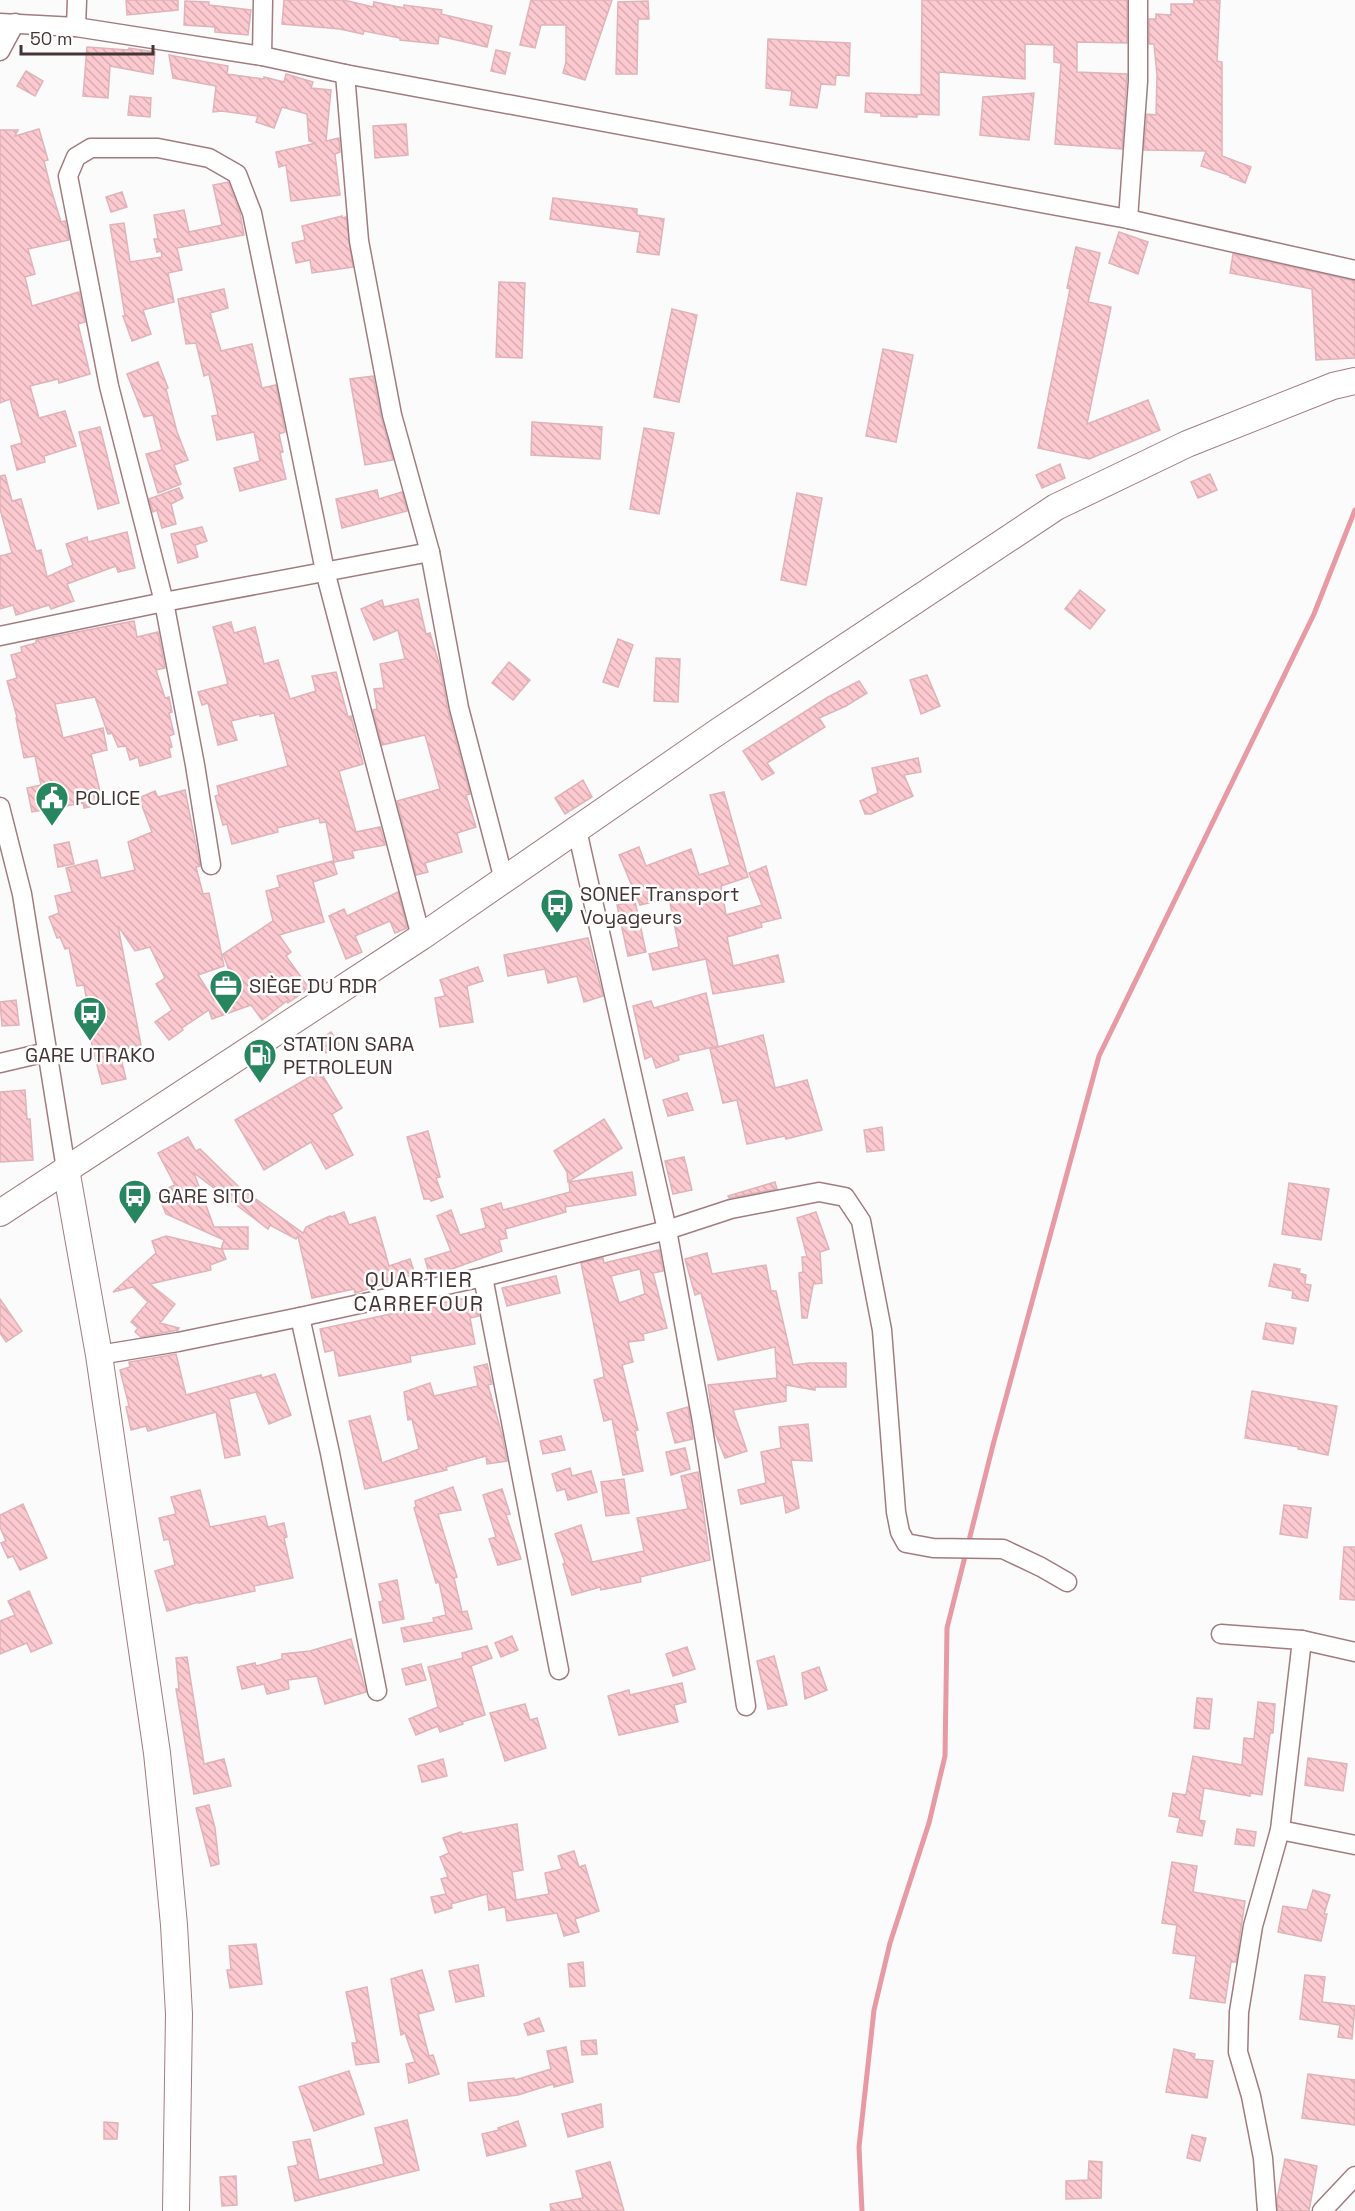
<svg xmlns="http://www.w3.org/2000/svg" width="1355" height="2211" viewBox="0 0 1355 2211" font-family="'Space Grotesk',sans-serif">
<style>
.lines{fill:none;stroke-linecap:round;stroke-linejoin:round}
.stream{stroke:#e89aa4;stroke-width:5}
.building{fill:url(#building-back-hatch);stroke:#dfb4b9;stroke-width:1.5;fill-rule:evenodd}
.minor-casing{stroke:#a27b7f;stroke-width:21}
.highway-casing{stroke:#a27b7f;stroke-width:28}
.minor{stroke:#fff;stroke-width:18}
.highway{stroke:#fff;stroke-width:26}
.labels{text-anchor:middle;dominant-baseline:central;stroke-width:5;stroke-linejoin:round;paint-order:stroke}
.poi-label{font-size:20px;fill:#453436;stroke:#fff;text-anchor:start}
.neighbourhood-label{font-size:21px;letter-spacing:1.5px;fill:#453436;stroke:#fff}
</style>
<defs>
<pattern id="building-back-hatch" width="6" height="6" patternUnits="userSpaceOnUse" patternTransform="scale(1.5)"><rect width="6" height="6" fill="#fbc9cf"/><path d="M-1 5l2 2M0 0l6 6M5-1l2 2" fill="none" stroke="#d8adb2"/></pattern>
</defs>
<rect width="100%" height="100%" fill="#fbfbfb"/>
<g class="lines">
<polyline class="stream" points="862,2211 859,2147 874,2010 890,1943 929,1823 945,1756 947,1628 993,1445 1099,1056 1314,614 1355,510"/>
</g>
<g class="building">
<polygon points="126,0 178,0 178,10 127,15"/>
<polygon points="284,0 344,0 373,7 374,2 404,8 404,5 442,10 441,14 492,26 487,47 439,36 438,44 400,40 400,38 364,31 363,34 340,29 282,24"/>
<polygon points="531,0 612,0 585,80 563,73 566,62 566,25 541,25 535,48 520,45"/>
<polygon points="922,0 1127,0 1127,43 1077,42 1077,72 1127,74 1122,149 1055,144 1061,63 1054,62 1054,45 1025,44 1025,79 939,72 939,115 917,114 917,117 881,116 881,113 865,112 866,93 921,95"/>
<polygon points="1194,0 1220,0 1217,61 1222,62 1222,156 1251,167 1245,183 1230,177 1231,176 1201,166 1206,151 1144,150 1147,114 1156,115 1157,75 1154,44 1149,44 1149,19 1156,19 1156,14 1171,15 1171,4 1194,4"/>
<polygon points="185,1 209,2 209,5 251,10 248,35 215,32 215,27 184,25"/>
<polygon points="648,1 649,19 638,19 637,74 616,74 618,2"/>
<polygon points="768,39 850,43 849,76 836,75 835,85 821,84 817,108 790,105 792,91 766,88"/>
<polygon points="87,47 128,50 129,48 155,52 153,74 110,66 108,98 83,96"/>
<polygon points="496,50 510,53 505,74 491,71"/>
<polygon points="169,55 228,66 227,74 264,79 264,77 284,82 286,74 313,82 311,88 331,90 326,141 339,138 340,152 335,154 340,195 291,201 286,165 279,167 276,152 316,143 309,141 307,114 282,107 274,128 256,122 258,116 222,111 213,112 216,86 173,78"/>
<polygon points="26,71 43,81 35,96 17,86"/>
<polygon points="1034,93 1029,140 980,135 983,97"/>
<polygon points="130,96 151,98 150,117 128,115"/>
<polygon points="406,124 408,155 375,158 373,126"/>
<polygon points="39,129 48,160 44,161 51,189 61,222 65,221 69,240 28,249 35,274 25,277 32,306 79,292 85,322 78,324 90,374 59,383 58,379 30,386 39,418 65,411 76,446 44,456 45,462 17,470 11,446 22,443 10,399 0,403 0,130 18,130 15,136"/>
<polygon points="228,182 240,213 244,235 177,248 182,270 168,273 174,302 143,310 151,334 132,341 123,316 125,316 110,225 124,223 130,262 162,257 161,251 157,252 154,239 158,239 154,215 184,210 189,232 222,225 213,185"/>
<polygon points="122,192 127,207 111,212 106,197"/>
<polygon points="553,198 637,209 637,215 664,219 659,255 637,252 640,232 550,219"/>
<polygon points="342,216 342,218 346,217 353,267 312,273 310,260 296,263 292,243 305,240 302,226"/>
<polygon points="1119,232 1148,242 1138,274 1109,263"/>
<polygon points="1076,247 1100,253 1088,302 1111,307 1087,424 1148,400 1160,430 1089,459 1038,448 1070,289 1067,288"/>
<polygon points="1233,254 1355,281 1355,358 1316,360 1312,289 1230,273"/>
<polygon points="499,282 525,283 522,358 496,357"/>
<polygon points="224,289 228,308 210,313 221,351 252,344 262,388 276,385 285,432 279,434 283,452 280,453 286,479 240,491 234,468 260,461 254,432 217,440 212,416 218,415 209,374 204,376 196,343 186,344 178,299"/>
<polygon points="672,309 697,315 679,402 654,397"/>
<polygon points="883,349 913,355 896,442 866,436"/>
<polygon points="158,362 168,388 166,389 177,432 188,460 174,465 181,484 158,493 146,454 162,450 153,415 144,417 127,374"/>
<polygon points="373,376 381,417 393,460 365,465 350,379"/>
<polygon points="532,422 602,427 600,459 531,455"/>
<polygon points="100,427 119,503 98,509 79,432"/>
<polygon points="644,428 674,433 659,514 630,509"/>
<polygon points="1060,464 1065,478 1042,488 1036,475"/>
<polygon points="1210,474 1217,490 1198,498 1191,482"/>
<polygon points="5,475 12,501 21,499 36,551 41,550 47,577 73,565 66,544 87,537 88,542 127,532 135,568 118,572 116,566 67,584 74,601 51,609 49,605 16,615 13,605 0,609 0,556 12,553 0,509 0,476"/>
<polygon points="179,488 183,498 171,504 176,524 162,528 157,510 153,512 149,499"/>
<polygon points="377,490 379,499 402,492 407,511 342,528 336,499"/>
<polygon points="797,493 822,498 806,585 781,580"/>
<polygon points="202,527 207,541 195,545 198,557 178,563 171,534"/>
<polygon points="1080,590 1105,610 1090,629 1065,609"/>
<polygon points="418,599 426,634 430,633 440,667 448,711 470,794 466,795 476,827 457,833 462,852 425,863 428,872 416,875 397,801 440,789 425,735 382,745 373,710 377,709 374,689 384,688 380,664 405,659 398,630 374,640 361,609 382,600 384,607"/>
<polygon points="134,621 137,637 158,632 165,668 156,670 165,698 169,697 172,712 169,713 174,734 169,736 172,747 169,748 171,757 140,766 138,757 130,760 126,746 118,747 112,733 108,734 95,697 55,704 63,738 103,728 107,750 91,754 103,804 84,808 83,803 32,812 27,788 41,785 35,756 24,758 16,718 17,717 7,681 17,678 11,655 22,652 21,647 36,643 36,640"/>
<polygon points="231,622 234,633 255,627 264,664 278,660 290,699 316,691 312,676 336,672 348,717 351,716 363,764 339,771 356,832 380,827 385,845 352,851 354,858 334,862 326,822 320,823 319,818 277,828 278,832 232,844 227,824 223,825 215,796 219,795 217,786 288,766 274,713 260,716 260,714 231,721 237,740 218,745 208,703 202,705 198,692 228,684 213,627"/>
<polygon points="618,639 633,645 618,687 603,682"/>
<polygon points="656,658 680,659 678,702 654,701"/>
<polygon points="509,662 530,680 513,700 492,683"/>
<polygon points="927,675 940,706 921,714 910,680"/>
<polygon points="859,681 867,693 846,706 819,718 825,727 767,763 774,773 762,780 743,751 828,697"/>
<polygon points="918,758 921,772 904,775 913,796 871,814 865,814 860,801 878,793 872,768"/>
<polygon points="583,780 592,797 565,814 555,798"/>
<polygon points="185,790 200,866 196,867 203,894 209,893 224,966 198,975 214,1000 237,992 223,954 273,921 266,891 280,887 277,876 333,861 337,874 313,882 324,922 279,935 291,952 286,956 309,988 288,1003 287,1001 262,1020 251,1005 212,1019 209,1010 182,1028 183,1030 169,1040 155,1022 172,1010 156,984 165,978 150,947 135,951 118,926 141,1045 119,1050 126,1079 102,1084 90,1037 93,1036 84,985 77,986 69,948 65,949 60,937 57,938 49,917 59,913 55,896 72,892 66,868 97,860 101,878 135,870 128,842 152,832 139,798 155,791 158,797"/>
<polygon points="724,792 748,877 721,886 726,915 762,905 749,873 766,866 781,918 761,923 762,927 727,937 733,966 778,955 784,982 713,994 706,959 653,970 649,954 679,947 669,898 640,905 619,855 639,847 646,866 691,849 699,875 730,865 710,795"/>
<polygon points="69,842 74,864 58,867 54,845"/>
<polygon points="398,892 407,928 395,933 390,921 355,936 362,952 346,959 329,916 344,909 347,916"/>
<polygon points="635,901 646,952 628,956 617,905"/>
<polygon points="588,938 603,996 584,1002 577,976 548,983 545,969 508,976 504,955"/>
<polygon points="478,967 483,981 467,986 473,1022 440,1027 435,998 445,996 440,980"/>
<polygon points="706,993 718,1046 678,1055 679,1060 656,1068 652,1056 645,1059 633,1006 651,1001 654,1008"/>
<polygon points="16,1000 19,1025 2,1026 0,1002"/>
<polygon points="331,1032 339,1044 326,1053 318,1041"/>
<polygon points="763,1035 775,1088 807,1080 822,1130 786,1139 785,1136 747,1144 737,1100 723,1103 710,1049"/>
<polygon points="320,1071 342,1108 332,1114 353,1155 326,1169 311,1142 264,1170 235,1120"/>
<polygon points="25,1090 27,1119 30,1119 33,1160 0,1162 0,1092"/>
<polygon points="687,1093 693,1110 668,1116 663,1100"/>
<polygon points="604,1119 622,1148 568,1182 567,1172 554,1151"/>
<polygon points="882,1127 884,1150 867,1152 864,1130"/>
<polygon points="428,1131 440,1177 436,1178 443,1197 431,1201 430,1199 424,1199 407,1137"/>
<polygon points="188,1137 196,1151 200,1149 238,1186 303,1233 306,1227 330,1216 331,1217 344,1212 349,1225 375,1217 389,1266 410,1259 415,1274 355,1293 354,1289 312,1298 298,1236 296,1239 270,1225 268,1229 194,1173 214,1227 248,1227 248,1249 222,1249 226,1259 210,1265 211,1270 150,1284 175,1304 160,1323 179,1328 178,1330 141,1337 135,1332 138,1328 131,1322 148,1302 133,1287 113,1292 156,1253 152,1241 166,1236 221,1249 224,1240 166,1214 157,1193 175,1185 158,1153"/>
<polygon points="684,1157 692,1190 673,1194 665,1161"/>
<polygon points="632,1172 636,1195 565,1207 566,1212 505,1229 507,1238 499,1240 502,1251 446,1271 447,1273 430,1277 425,1259 451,1251 437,1216 451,1210 460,1235 486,1228 481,1209 501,1203 503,1210 570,1192 569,1182"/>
<polygon points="775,1182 777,1189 729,1198 728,1196"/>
<polygon points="1289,1183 1329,1189 1321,1240 1282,1234"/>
<polygon points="816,1212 829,1249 820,1252 822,1283 815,1284 814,1280 807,1318 802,1318 799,1273 803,1272 802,1257 807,1257 797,1218"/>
<path d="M659 1250 663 1271 653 1273 667 1328 643 1334 644 1340 628 1342 633 1362 622 1365 638 1430 635 1431 643 1471 623 1475 612 1419 604 1421 594 1380 604 1377 603 1369 581 1263 603 1258 604 1263ZM640 1269 645 1294 619 1303 611 1276Z"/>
<polygon points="707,1253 712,1274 766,1265 771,1291 776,1291 793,1365 809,1363 846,1363 846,1387 815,1387 815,1390 786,1385 786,1401 733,1410 747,1451 725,1458 715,1433 708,1385 777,1378 775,1347 718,1360 701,1293 695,1295 685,1259"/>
<polygon points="1274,1264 1300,1269 1299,1273 1306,1275 1305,1284 1311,1285 1308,1301 1292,1298 1293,1291 1269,1286"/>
<polygon points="556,1276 560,1293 507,1306 502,1288"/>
<polygon points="475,1296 479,1316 470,1318 475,1344 410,1356 411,1362 339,1376 334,1350 325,1352 320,1329"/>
<polygon points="0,1299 22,1331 6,1342 0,1333"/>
<polygon points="1266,1323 1296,1328 1293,1344 1263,1339"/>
<polygon points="176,1354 186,1395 261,1375 262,1378 275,1374 291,1415 269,1424 256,1392 229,1399 240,1455 225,1458 216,1412 148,1431 146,1426 131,1430 126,1407 129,1406 120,1370 130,1367 129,1362"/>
<polygon points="487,1364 492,1384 488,1385 502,1435 507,1461 487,1464 486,1456 446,1467 447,1470 365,1489 349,1421 370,1416 382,1463 419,1449 412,1419 408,1420 404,1392 430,1383 434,1396 478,1386 474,1367"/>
<polygon points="1252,1391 1337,1406 1328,1455 1298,1449 1299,1447 1245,1438"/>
<polygon points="688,1407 693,1439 675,1443 667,1413"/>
<polygon points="808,1424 812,1461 791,1460 799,1508 786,1513 783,1495 741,1504 738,1490 766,1483 761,1452 781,1448 779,1427"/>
<polygon points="561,1436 565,1450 543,1454 540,1441"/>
<polygon points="685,1448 690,1469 671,1475 666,1452"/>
<polygon points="570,1468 572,1476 591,1471 597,1492 568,1500 565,1489 557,1491 552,1474"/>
<polygon points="698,1472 710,1560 640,1577 641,1582 601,1590 600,1587 572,1595 563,1564 565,1563 555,1534 581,1525 592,1562 644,1551 637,1518 688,1509 681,1476"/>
<polygon points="624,1479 629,1513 606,1516 601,1482"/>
<polygon points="453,1487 461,1510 438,1514 457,1577 454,1578 462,1612 467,1611 472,1629 404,1642 401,1628 434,1622 433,1618 446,1615 439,1582 436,1583 414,1508 416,1507 415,1501"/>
<polygon points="502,1489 510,1514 506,1515 521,1559 498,1565 489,1539 496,1537 483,1495"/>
<polygon points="200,1490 210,1527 265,1516 268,1527 284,1523 287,1537 284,1538 293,1578 254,1586 255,1591 199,1603 199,1602 167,1611 155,1571 175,1565 169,1539 164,1540 159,1518 176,1514 171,1497"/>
<polygon points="23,1504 47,1558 20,1570 13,1556 8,1558 1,1543 6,1541 0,1527 0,1515"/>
<polygon points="1284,1505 1311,1508 1307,1538 1280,1534"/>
<polygon points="1344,1547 1355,1547 1355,1600 1340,1599"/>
<polygon points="397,1580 404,1619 383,1623 379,1602 383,1601 379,1584"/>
<polygon points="29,1591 52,1643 31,1652 27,1643 0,1654 0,1621 15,1615 8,1601"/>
<polygon points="512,1636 518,1650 501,1657 495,1643"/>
<polygon points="351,1639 366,1692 325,1704 317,1676 288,1680 289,1689 267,1694 264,1684 242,1689 237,1667 255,1663 256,1666 282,1659 282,1654 310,1651"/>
<polygon points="487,1646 492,1658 471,1666 485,1715 462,1722 463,1724 440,1732 438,1726 416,1735 409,1719 438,1707 428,1667 463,1658 462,1653"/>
<polygon points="687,1647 695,1669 673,1676 666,1654"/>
<polygon points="774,1656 787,1705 768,1709 757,1661"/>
<polygon points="187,1657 204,1764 224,1759 231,1786 194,1794 176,1689 179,1689 176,1658"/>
<polygon points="421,1664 426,1680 406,1685 402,1669"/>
<polygon points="819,1667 827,1690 805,1699 802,1673"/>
<polygon points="682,1683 686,1702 674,1705 678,1722 619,1735 608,1696 629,1690 630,1695"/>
<polygon points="1197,1698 1212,1699 1209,1729 1194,1728"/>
<polygon points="1258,1702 1275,1704 1273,1733 1270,1733 1262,1795 1250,1793 1250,1796 1204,1788 1199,1820 1205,1821 1202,1836 1177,1832 1180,1818 1169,1816 1173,1793 1186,1795 1193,1756 1242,1765 1244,1738 1254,1739"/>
<polygon points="525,1704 530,1720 537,1718 546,1748 505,1761 490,1713"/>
<polygon points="1308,1758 1347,1764 1343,1791 1305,1785"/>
<polygon points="443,1759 447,1776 422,1782 418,1766"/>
<polygon points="209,1805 215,1828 219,1864 211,1866 196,1808"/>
<polygon points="517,1824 523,1870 512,1872 516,1900 549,1894 545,1873 562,1869 558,1856 574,1851 579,1867 585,1865 599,1911 575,1919 579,1932 564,1936 557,1913 507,1921 505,1907 489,1910 487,1894 451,1904 452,1908 435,1913 431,1897 446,1894 441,1879 448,1877 440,1857 449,1853 443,1838 461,1832 462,1834"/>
<polygon points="1237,1829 1256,1832 1254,1846 1235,1844"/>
<polygon points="1172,1862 1197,1866 1193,1892 1245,1901 1236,1962 1231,1962 1225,2003 1190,1998 1196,1956 1173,1953 1177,1925 1162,1923"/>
<polygon points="1313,1890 1330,1895 1324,1914 1327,1914 1321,1941 1278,1932 1283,1906 1307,1910"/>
<polygon points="256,1944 262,1984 230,1988 227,1970 231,1970 229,1946"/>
<polygon points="583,1962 585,1986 570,1987 568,1964"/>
<polygon points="478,1965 484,1996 456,2002 449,1971"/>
<polygon points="422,1970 434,2010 418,2014 429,2056 433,2055 439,2074 409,2083 406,2064 415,2062 405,2033 401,2035 391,1979"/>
<polygon points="1305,1975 1325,1977 1322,2002 1355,2006 1352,2039 1338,2037 1340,2025 1300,2019"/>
<polygon points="367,1987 379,2062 356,2065 352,2043 357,2043 346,1992"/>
<polygon points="539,2018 544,2031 528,2035 524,2024"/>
<polygon points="596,2040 597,2054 582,2055 581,2041"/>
<polygon points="566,2047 573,2082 554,2087 553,2084 518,2095 470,2101 468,2083 514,2078 515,2080 551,2069 547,2051"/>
<polygon points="1174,2049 1195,2054 1194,2059 1213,2061 1207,2098 1166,2092"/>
<polygon points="349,2071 364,2114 314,2131 299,2087"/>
<polygon points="1308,2074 1355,2080 1355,2125 1302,2118"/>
<polygon points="601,2104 603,2127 568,2137 562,2114"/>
<polygon points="407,2120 419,2170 295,2201 288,2167 298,2165 293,2142 310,2139 319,2180 384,2164 375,2128"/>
<polygon points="518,2121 526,2146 487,2156 482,2134 499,2130 498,2128"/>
<polygon points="104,2122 118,2123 117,2139 104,2139"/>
<polygon points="1192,2135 1206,2138 1200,2161 1187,2158"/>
<polygon points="1285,2159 1317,2166 1309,2211 1278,2211 1277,2200"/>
<polygon points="1089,2161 1102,2162 1101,2198 1066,2199 1066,2181 1088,2180"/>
<polygon points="610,2162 624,2211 551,2211 550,2204 583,2198 576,2171"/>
<polygon points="236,2176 237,2205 222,2206 220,2177"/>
</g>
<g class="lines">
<g class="minor-casing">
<g id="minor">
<polyline points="0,23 76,27 262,56 345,74 1128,219 1355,270"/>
<polyline points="76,27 77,0"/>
<polyline points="0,51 15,23"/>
<polyline points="262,56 263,0"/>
<polyline points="345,74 359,241 392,415 430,552 459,708 504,880"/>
<polyline points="1128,219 1138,81 1138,0"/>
<polyline points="0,636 164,602 430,552"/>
<polyline points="0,807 22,894 66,1169"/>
<polyline points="577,830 667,1230 702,1422 746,1706"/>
<polyline points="211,865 195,765 164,602 109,386 68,176 76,157 91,148 158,148 209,158 237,174 252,213 325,571 421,937"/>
<polyline points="0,1063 47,1052"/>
<polyline points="483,1277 559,1670"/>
<polyline points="300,1317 330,1453 377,1691"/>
<polyline points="99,1355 178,1342 300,1317 483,1277 667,1230 731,1209 819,1192 845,1197 861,1221 882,1330 896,1512 900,1532 906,1543 933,1548 1003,1549 1041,1567 1067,1582"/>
<polyline points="1221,1634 1302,1640 1355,1652"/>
<polyline points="1280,1830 1355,1845"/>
<polyline points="1267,2211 1263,2158 1251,2096 1238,2052 1239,2012 1253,1926 1280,1830 1302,1640"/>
<polyline points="1322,2211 1355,2176"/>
</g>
</g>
<g class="highway-casing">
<g id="highway">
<polyline points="66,1169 99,1355 157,1753 166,1840 174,1925 179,2014 176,2211"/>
<polyline points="0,1213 421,937 719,731 1056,507 1187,444 1333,386 1355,381"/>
</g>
</g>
<use href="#minor" class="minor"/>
<use href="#highway" class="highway"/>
</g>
<defs>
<g id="civic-pin" transform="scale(1.725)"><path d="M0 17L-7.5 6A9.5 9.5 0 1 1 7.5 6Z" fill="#27865f" stroke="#fff"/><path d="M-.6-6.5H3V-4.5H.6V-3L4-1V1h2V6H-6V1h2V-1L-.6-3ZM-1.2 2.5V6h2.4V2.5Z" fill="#fff"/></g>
<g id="bus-pin" transform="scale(1.725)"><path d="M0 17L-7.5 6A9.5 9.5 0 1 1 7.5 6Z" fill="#27865f" stroke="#fff"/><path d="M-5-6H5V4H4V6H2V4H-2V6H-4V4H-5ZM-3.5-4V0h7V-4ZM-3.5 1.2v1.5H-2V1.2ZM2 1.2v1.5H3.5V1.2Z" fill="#fff"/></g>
<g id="office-pin" transform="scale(1.725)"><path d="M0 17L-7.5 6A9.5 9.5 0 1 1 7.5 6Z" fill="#27865f" stroke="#fff"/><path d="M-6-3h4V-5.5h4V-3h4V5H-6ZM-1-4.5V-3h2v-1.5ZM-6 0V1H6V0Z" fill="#fff"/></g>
<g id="fuel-pin" transform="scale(1.725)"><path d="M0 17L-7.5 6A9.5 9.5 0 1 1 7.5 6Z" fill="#27865f" stroke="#fff"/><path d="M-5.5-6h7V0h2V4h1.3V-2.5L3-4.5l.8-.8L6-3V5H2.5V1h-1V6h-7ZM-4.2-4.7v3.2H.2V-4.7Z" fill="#fff"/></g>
</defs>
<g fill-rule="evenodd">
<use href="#civic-pin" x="52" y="798"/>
<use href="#bus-pin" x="557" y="905"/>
<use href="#office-pin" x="226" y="986"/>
<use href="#bus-pin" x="90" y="1013"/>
<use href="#fuel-pin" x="260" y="1055"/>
<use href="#bus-pin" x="135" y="1196"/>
</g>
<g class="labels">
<g class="poi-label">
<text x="75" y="798">POLICE</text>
<text x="580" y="894">SONEF Transport<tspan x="580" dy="23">Voyageurs</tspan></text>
<text x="249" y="986">SIÈGE DU RDR</text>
<text x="283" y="1044">STATION SARA<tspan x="283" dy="23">PETROLEUN</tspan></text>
<text x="90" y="1055" text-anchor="middle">GARE UTRAKO</text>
<text x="158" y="1196">GARE SITO</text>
</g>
<g class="neighbourhood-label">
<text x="419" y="1279">QUARTIER<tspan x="419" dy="24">CARREFOUR</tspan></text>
</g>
</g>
<path d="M21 45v9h132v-9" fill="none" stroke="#453436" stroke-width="3"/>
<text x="30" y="45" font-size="18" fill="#453436" stroke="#ffffff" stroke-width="4.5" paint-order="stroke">50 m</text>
</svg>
